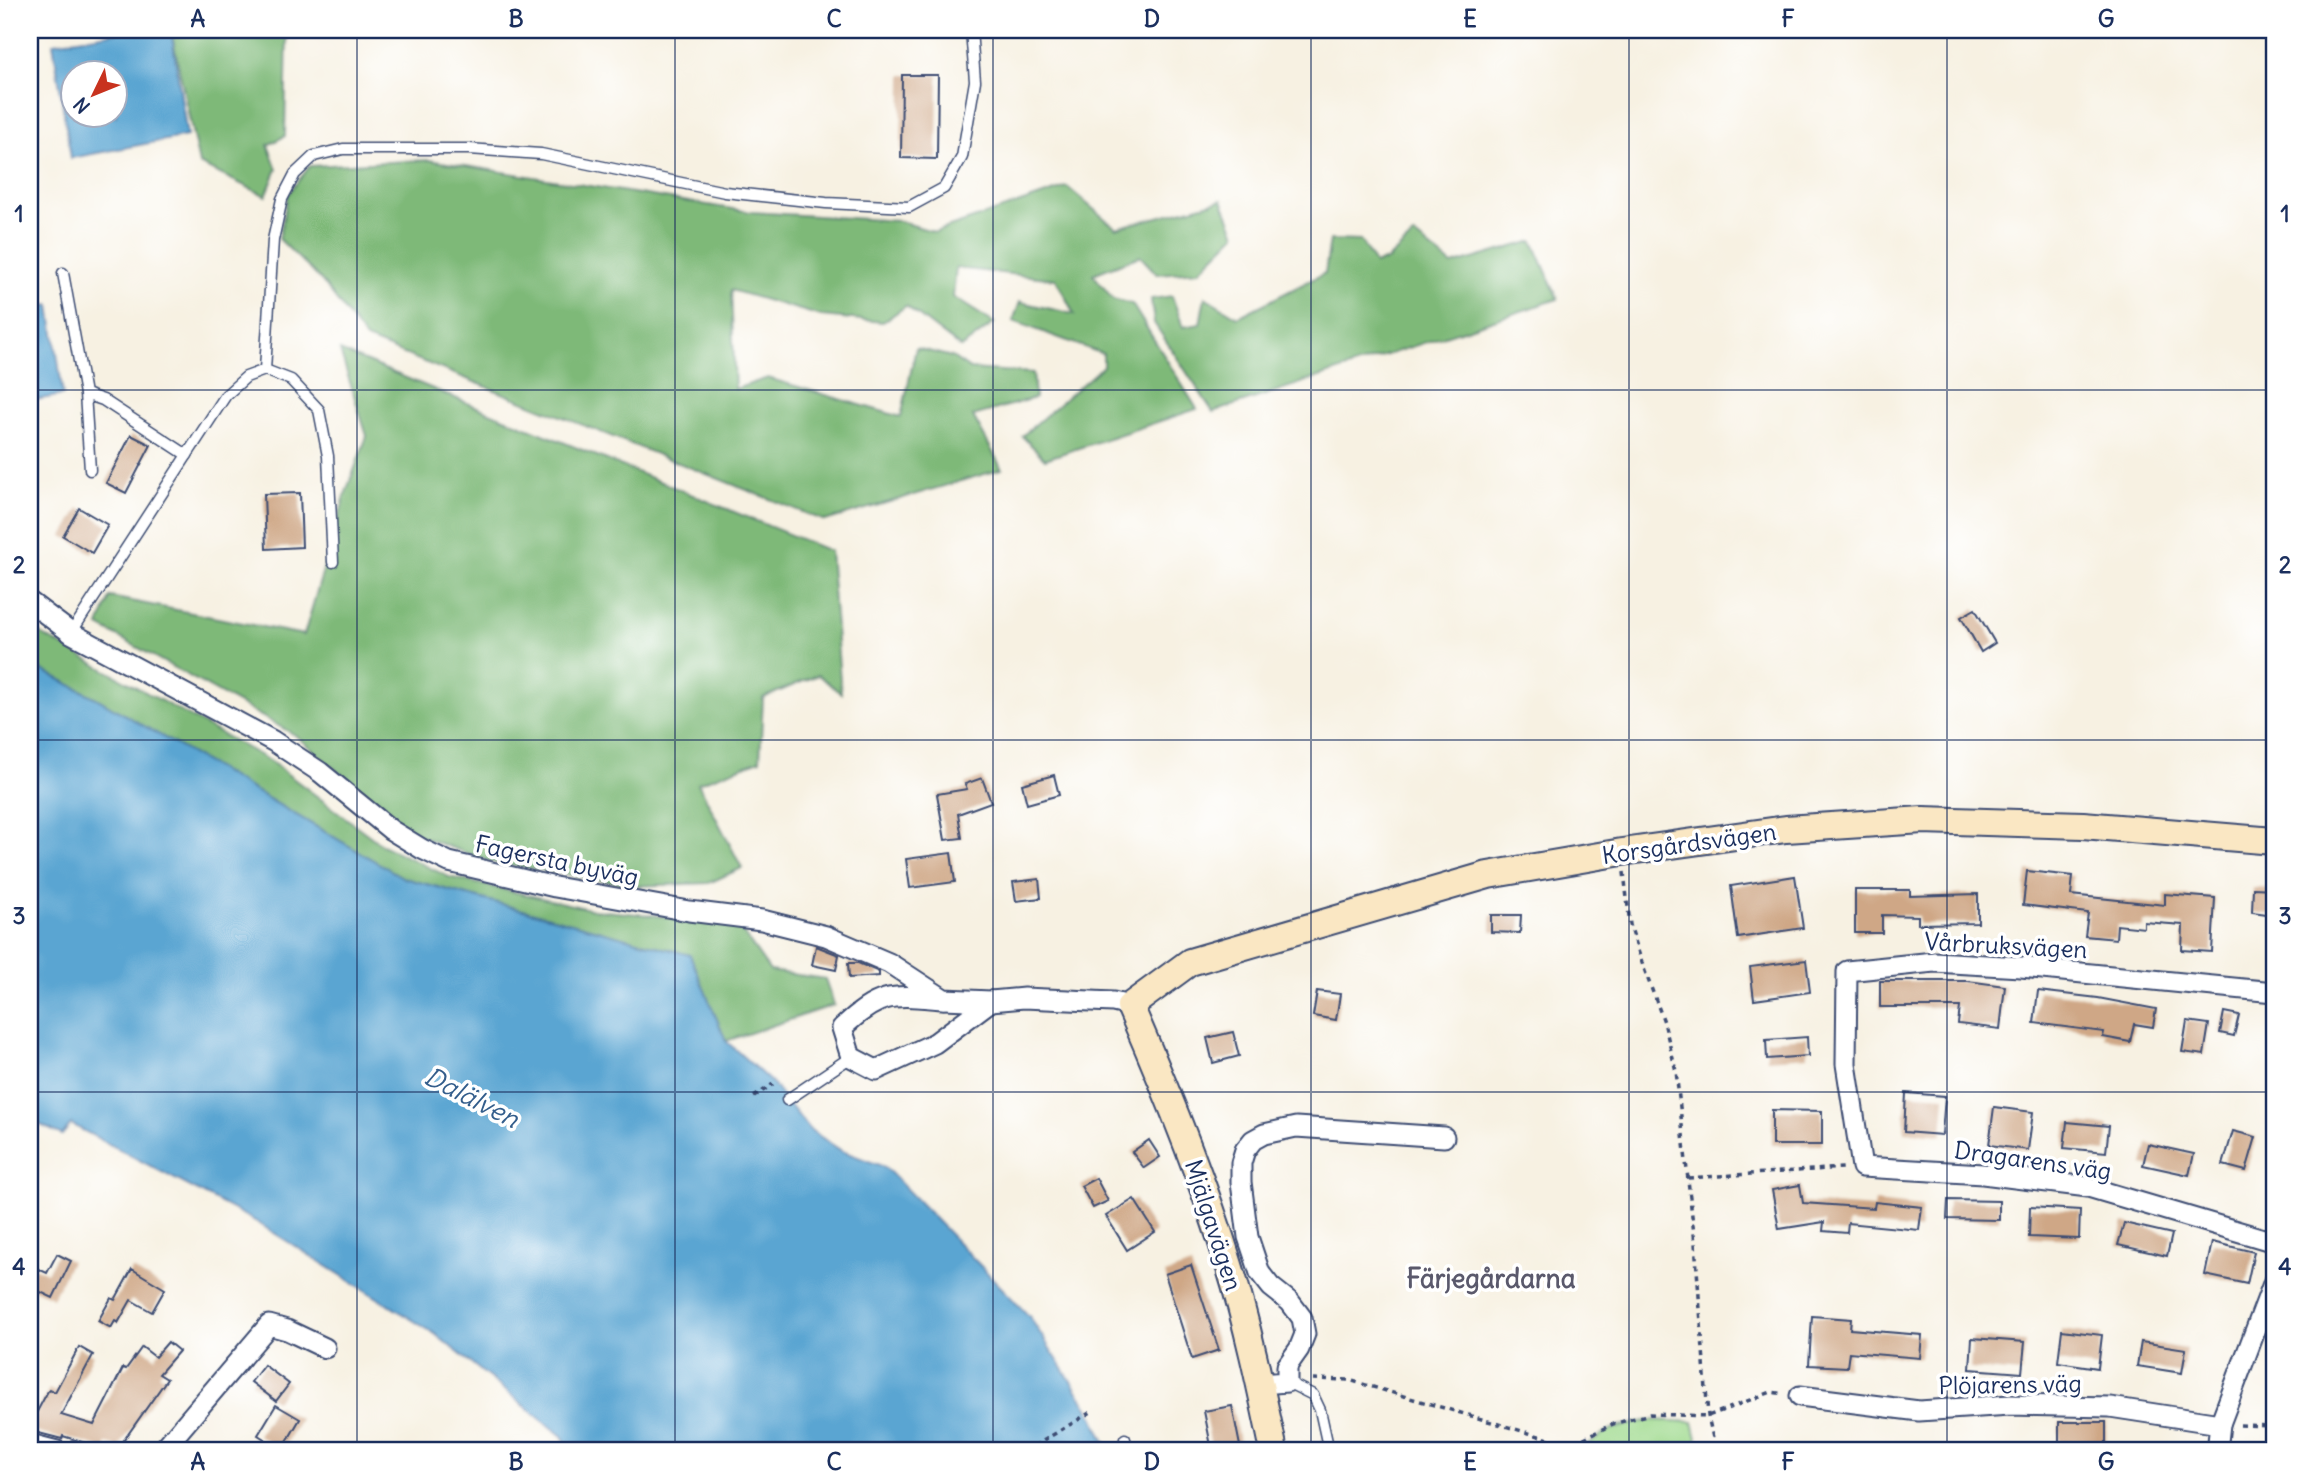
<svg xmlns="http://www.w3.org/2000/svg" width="2304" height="1481" viewBox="0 0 2304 1481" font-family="Delius,sans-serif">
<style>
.green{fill:#9ed98c;stroke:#5c8475;stroke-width:2}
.forest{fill:#7eb978;stroke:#4c746b;stroke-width:2}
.water{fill:#5aa5d2;stroke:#3a6a98;stroke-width:2;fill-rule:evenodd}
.building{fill:#cfa786}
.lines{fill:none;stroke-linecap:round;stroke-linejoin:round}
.lane-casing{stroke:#3c4c72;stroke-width:13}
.street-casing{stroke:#3c4c72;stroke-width:23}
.secondary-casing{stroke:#3c4c72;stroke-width:30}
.path{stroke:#3c4c72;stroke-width:3.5;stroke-dasharray:5 5;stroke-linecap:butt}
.lane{stroke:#fff;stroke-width:10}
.street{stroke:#fff;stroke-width:19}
.secondary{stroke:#fae7c3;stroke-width:26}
.grid{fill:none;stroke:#1b2f5e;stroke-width:2;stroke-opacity:0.55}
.labels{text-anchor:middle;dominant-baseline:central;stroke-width:7;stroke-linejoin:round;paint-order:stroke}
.street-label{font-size:24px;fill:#1b2f5e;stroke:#fff}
.water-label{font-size:26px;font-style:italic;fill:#345e8c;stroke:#fff}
.neighbourhood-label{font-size:26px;font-weight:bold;fill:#5a596c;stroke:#fff}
.neatline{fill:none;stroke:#1b2f5e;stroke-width:2.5}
.grid-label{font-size:23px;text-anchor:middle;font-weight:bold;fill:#1b2f5e}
</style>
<rect width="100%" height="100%" fill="#fff"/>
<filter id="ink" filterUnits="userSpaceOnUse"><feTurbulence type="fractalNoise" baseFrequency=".0143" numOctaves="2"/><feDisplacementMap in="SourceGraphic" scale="14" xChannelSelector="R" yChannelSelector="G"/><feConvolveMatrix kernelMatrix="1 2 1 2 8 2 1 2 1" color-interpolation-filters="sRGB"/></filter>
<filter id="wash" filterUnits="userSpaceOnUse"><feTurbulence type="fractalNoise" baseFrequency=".00686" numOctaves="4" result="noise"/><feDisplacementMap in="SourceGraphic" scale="28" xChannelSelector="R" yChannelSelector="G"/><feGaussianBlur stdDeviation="1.57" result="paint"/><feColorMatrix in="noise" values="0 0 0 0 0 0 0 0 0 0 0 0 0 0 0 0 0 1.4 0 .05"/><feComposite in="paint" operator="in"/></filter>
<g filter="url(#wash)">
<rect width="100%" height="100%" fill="#f7f1e2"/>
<polygon class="green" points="1650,1420 1693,1422 1700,1451 1587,1451 1581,1448 1612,1429"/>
<g class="forest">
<polygon points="171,30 287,30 285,136 268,145 277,169 266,196 199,164"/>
<polygon points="429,160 751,212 899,221 935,232 1067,187 1116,228 1222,200 1236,234 1199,271 1157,274 1140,256 1093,274 1113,299 1132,304 1197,409 1045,459 1022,436 1103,366 1103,354 1013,321 1020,302 1074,314 1056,279 956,268 953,297 994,323 961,348 906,306 883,322 821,316 731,290 735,389 768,378 901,417 916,348 952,357 970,369 1033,373 1035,398 973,416 1002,469 825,521 366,339 321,280 279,239 288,194 310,166"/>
<polygon points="1414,235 1452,265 1533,241 1558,299 1213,412 1154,323 1151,299 1172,296 1183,327 1200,324 1205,297 1238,317 1325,273 1330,240 1361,241 1375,264 1387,260"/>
<polygon points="340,351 830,551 841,693 818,675 763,698 760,760 698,783 742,868 709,883 637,886 491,862 408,832 295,735 99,626 110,597 304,635 347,489 367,436"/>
<polygon points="30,628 270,761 382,845 449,877 594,910 736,923 770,971 825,979 834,1005 726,1041 690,955 404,878 96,698 30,664"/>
</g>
<g class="water">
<path d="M132 30H171L187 136 71 158 53 43ZM74 74H116V116H74Z"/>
<polygon points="50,305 63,395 30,401 30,308"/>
<polygon points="30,664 96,698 404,878 690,955 726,1041 773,1084 809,1129 842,1151 885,1167 1029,1316 1091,1412 1109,1451 571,1451 562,1436 435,1334 255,1221 71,1124 62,1135 30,1120"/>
</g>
<g id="blocks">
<g class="building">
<polygon points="902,75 938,75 937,159 901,158"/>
<polygon points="131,435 151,445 126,493 106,483"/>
<polygon points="300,493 302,547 266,549 264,494"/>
<polygon points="79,508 108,525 92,553 63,536"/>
<polygon points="1975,609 1995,643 1981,652 1961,617"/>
<polygon points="1054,775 1059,795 1027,804 1022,784"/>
<polygon points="982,778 991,802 958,814 962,838 945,840 937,794 967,789 965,784"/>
<polygon points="951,853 955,882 910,888 906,859"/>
<polygon points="2027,871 2073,876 2071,895 2165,905 2165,894 2215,898 2212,952 2182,950 2183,925 2144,922 2144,928 2117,925 2116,939 2085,936 2088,913 2023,905"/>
<polygon points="1795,876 1803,928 1738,938 1731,886"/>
<polygon points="1039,879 1041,898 1016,901 1013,882"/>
<polygon points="2253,888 2274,889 2274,915 2252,912"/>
<polygon points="1855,890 1910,890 1910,896 1978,894 1978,923 1918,924 1918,916 1882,915 1882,933 1855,933"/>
<polygon points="1491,915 1521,915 1520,933 1491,932"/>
<polygon points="816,946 839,955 836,970 812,965"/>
<polygon points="1806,960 1810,992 1754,1000 1750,967"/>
<polygon points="848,963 858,963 879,972 879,976 849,978"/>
<polygon points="1880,981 1968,981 2005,986 2000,1029 1958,1024 1960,1007 1880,1007"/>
<polygon points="1317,991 1340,994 1336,1020 1313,1016"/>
<polygon points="2038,991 2098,998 2156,1009 2153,1027 2134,1024 2130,1042 2103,1037 2104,1032 2034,1023"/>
<polygon points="2224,1012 2239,1015 2234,1036 2220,1033"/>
<polygon points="2187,1021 2209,1024 2204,1055 2182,1052"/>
<polygon points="1233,1032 1239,1056 1213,1063 1207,1038"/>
<polygon points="1807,1037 1808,1056 1767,1059 1766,1040"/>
<polygon points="1906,1093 1945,1096 1942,1135 1904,1132"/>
<polygon points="1994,1107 2033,1112 2028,1150 1989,1145"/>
<polygon points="1772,1110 1822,1111 1822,1145 1772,1145"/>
<polygon points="2067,1122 2109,1126 2106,1152 2064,1148"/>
<polygon points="2233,1131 2256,1137 2246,1171 2223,1165"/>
<polygon points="1149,1140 1160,1157 1144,1168 1132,1152"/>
<polygon points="2148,1144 2194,1154 2189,1175 2143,1165"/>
<polygon points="1096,1178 1108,1201 1093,1208 1081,1186"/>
<polygon points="1800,1185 1803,1203 1874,1208 1875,1202 1922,1207 1919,1230 1848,1223 1847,1233 1823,1231 1824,1222 1779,1229 1772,1190"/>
<polygon points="1134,1199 1155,1232 1127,1250 1106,1216"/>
<polygon points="1948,1200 1999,1201 1999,1220 1947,1219"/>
<polygon points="2030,1207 2080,1210 2079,1239 2029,1237"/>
<polygon points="2124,1223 2172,1234 2167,1256 2118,1245"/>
<polygon points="2212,1242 2254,1252 2247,1284 2205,1275"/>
<polygon points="57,1254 71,1261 53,1298 30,1287 30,1275 34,1267 47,1273"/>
<polygon points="1191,1265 1219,1350 1192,1359 1165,1274"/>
<polygon points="132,1269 165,1289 152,1312 131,1300 118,1323 115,1321 111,1328 98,1321 111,1298 115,1300"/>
<polygon points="1812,1316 1851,1319 1850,1329 1922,1335 1920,1358 1849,1352 1847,1367 1809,1365"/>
<polygon points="2062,1330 2102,1335 2098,1368 2058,1362"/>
<polygon points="1972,1338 2025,1342 2022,1373 1970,1369"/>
<polygon points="168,1342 179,1351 159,1374 167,1379 119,1447 107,1444 104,1449 63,1436 62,1439 31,1431 32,1421 49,1389 55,1392 79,1347 93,1355 61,1415 94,1425 123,1368 126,1369 142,1347 155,1357"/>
<polygon points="2141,1342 2186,1349 2182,1373 2137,1366"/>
<polygon points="264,1365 289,1384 276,1401 251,1382"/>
<polygon points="276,1405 300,1419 282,1450 258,1435"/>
<polygon points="1232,1406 1241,1451 1212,1451 1204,1411"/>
<rect x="2059" y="1422" width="47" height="29"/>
</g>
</g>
</g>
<g filter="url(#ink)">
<use href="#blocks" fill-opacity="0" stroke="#3c4c72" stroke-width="2"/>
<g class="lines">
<g class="lane-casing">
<g id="lane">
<polyline points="63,273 85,394 90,470"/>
<polyline points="265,370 273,240 282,199 295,174 314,156 343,149 469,149 541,154 725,192 826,203 909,207 944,188 962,157 975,81 971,30"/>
<polyline points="85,394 103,400 187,455"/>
<polyline points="71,633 226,395 246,377 265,370 291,380 319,410 328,456 333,562"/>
<polyline points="787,1100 851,1057"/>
<polyline points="1287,1382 1313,1395 1320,1410 1329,1451"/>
<polyline points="1125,1439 1127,1451"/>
</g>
</g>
<g class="street-casing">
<g id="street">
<polyline points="30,602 71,633 273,741 320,772 391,830 422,849 449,862 555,887 689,911 762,920 826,936 889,963 944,999 991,1001 1024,998 1113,1002 1130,1006"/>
<polyline points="2274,992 2021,967 1934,962 1847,971 1846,1064 1862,1167 1983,1174 2088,1187 2274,1242"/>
<path d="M943 999C893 995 881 991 842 1028L851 1057 876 1070 935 1043 991 1001"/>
<polyline points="1260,1384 1287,1382 1287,1366 1299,1349 1305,1334 1302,1318 1290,1302 1271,1287 1260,1273 1248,1237 1241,1182 1241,1163 1245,1150 1253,1140 1264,1134 1296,1127 1444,1137"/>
<polyline points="1800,1396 1919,1411 2010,1405 2110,1407 2220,1424"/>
<polyline points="30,1444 57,1451"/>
<polyline points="162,1451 269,1325 287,1330 325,1348"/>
<polyline points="2217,1451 2220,1424 2274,1281"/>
</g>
</g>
<g class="secondary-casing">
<path id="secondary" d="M1274 1451C1261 1389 1248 1326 1229 1265 1202 1177 1167 1091 1130 1006L1190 962 1488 875 1622 852 1786 829 1923 820 2083 825 2274 841"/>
</g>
<g class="path">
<polyline points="1624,872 1630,925 1643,966 1664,1022 1676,1071 1695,1243 1708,1416 1716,1451"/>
<polyline points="754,1097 773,1084"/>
<polyline points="1688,1178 1843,1168"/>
<polyline points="1313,1379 1349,1380 1556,1441 1578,1441 1613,1424 1650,1414 1708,1416 1771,1392 1784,1394"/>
<polyline points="2240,1425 2274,1426"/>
<polyline points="1026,1451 1091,1412"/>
</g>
<use href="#lane" class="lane"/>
<use href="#street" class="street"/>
<use href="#secondary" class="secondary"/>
</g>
</g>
<path class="grid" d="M357 30V1451M675 30V1451M993 30V1451M1311 30V1451M1629 30V1451M1947 30V1451M30 390H2274M30 740H2274M30 1092H2274"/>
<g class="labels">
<g class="street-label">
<text transform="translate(1689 843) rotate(-8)">Korsgårdsvägen</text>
<text transform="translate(557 860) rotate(12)">Fagersta byväg</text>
<text transform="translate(2006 945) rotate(3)">Vårbruksvägen</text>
<text transform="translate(2033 1160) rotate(8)">Dragarens väg</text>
<text transform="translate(1214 1225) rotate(72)">Mjälgavägen</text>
<text transform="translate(2010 1384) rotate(-1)">Plöjarens väg</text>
</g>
<g class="water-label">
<text transform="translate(472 1097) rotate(27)">Dalälven</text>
</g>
<g class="neighbourhood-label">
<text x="1491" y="1278">Färjegårdarna</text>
</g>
</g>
<rect width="2304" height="1481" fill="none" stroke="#fff" stroke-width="77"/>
<g transform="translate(94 94) rotate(227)"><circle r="33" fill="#ffffff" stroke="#a4acbf" stroke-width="2"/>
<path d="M0-5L12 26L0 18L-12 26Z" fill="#c8321e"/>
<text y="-10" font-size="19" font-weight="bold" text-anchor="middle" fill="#1b2f5e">N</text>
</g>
<rect x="38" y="38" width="2228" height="1404" class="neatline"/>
<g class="grid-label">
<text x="198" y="27">A</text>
<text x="516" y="27">B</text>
<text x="834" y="27">C</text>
<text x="1152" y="27">D</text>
<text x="1470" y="27">E</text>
<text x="1788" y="27">F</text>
<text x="2106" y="27">G</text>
<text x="19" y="222">1</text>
<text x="2285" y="222">1</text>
<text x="19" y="573">2</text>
<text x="2285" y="573">2</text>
<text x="19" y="924">3</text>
<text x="2285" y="924">3</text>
<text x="19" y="1275">4</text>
<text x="2285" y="1275">4</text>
<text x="198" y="1470">A</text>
<text x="516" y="1470">B</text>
<text x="834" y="1470">C</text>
<text x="1152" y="1470">D</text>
<text x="1470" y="1470">E</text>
<text x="1788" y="1470">F</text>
<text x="2106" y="1470">G</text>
</g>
</svg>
